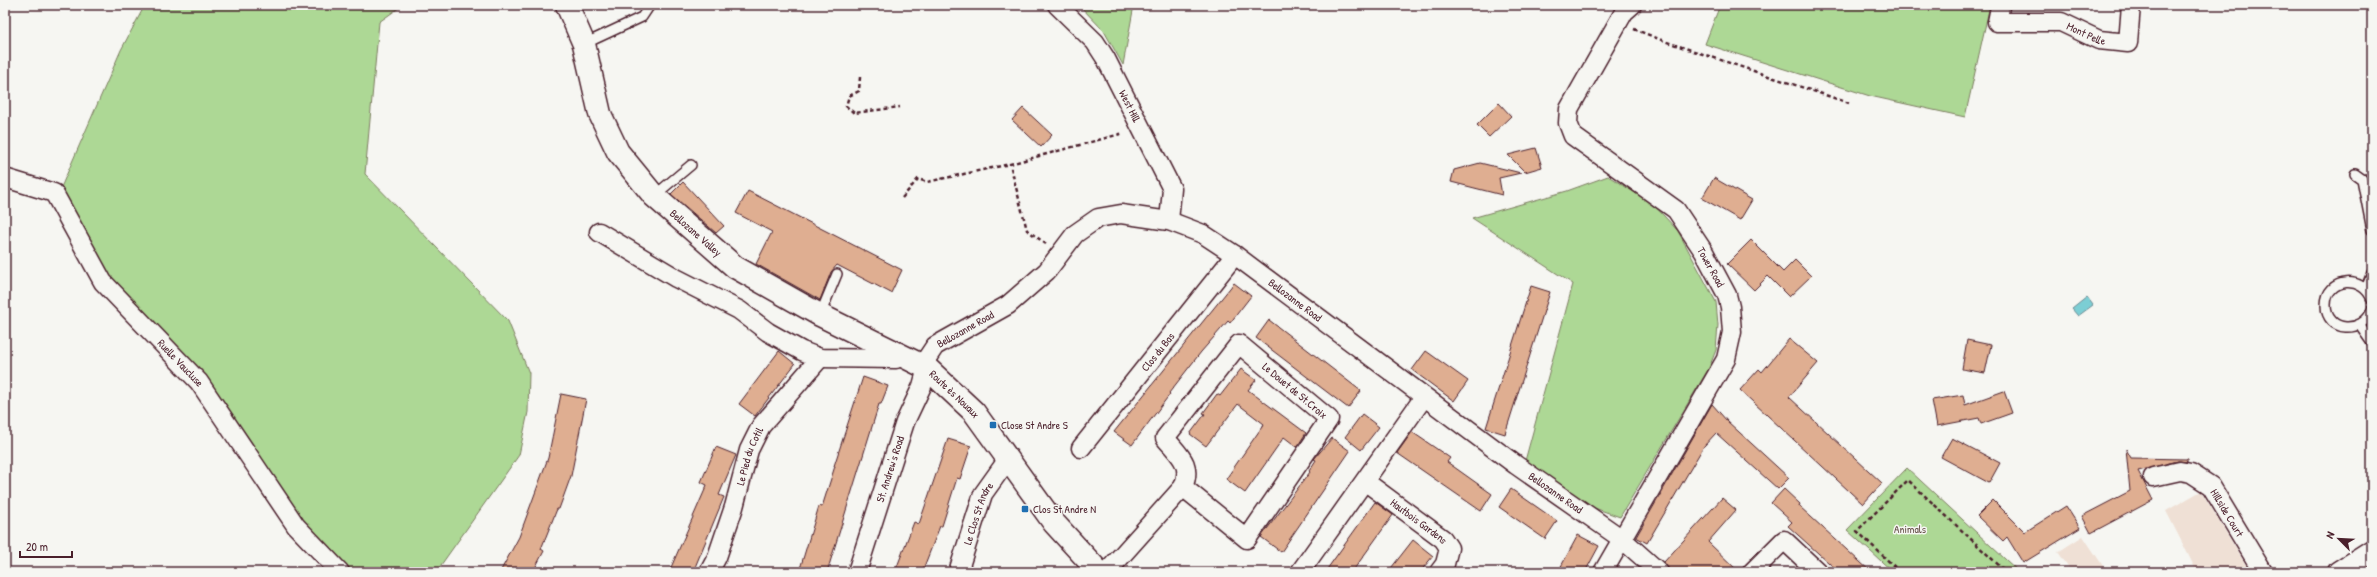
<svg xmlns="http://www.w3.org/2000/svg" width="2377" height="577" viewBox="0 0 2377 577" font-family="'Patrick Hand',sans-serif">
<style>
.built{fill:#efe0d5}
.green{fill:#add895;stroke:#7c7c60}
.water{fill:#7cced4;stroke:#688890}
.building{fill:#dfae91;stroke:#4a1f2b}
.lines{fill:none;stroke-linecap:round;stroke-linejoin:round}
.service-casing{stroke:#4a1f2b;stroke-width:12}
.minor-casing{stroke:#4a1f2b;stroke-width:21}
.tertiary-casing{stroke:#4a1f2b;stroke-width:25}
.primary-casing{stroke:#4a1f2b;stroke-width:25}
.path{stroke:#4a1f2b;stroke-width:2.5;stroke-dasharray:4 3;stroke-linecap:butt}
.service{stroke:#f6f6f2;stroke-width:9}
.minor{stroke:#f6f6f2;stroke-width:18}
.tertiary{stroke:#f6f6f2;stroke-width:22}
.primary{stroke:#f6f6f2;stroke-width:22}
.poi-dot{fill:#1f6fb2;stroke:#f6f6f2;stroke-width:1.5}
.labels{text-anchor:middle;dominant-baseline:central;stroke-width:3;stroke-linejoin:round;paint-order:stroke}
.street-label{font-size:11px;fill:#4a1f2b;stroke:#f6f6f2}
.poi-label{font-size:11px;fill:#4a1f2b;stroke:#f6f6f2;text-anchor:start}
.park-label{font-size:11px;fill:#634d46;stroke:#f6f6f2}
</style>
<rect width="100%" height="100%" fill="#f6f6f2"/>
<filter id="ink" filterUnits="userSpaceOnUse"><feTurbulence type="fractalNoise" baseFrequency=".025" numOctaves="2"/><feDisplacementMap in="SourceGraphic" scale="8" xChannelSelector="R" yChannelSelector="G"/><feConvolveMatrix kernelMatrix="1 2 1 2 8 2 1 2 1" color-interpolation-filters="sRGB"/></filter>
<g filter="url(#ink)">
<g class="built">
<polygon points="2201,491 2250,572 2197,572 2166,511"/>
<polygon points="2083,536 2107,572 2072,572 2058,552"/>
</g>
<g class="green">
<polygon points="145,5 403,5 379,22 365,174 508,321 529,373 528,412 519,455 436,572 348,572 299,523 110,278 59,192 121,50"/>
<polygon points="1079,5 1134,5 1123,65 1104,31"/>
<polygon points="1720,5 1990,5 1965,117 1870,96 1705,44"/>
<polygon points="1608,176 1652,203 1678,231 1716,302 1718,325 1716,350 1709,368 1620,517 1586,505 1525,461 1573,284 1472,218 1567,191"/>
<polygon points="1907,468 2019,572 1893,572 1847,530"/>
</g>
<polygon class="water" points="2087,297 2093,305 2078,316 2072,309"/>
<g class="building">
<polygon points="1499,103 1511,116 1489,137 1477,125"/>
<polygon points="1023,108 1052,135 1041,147 1012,120"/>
<polygon points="1536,148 1542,167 1525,172 1508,155"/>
<polygon points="1480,163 1521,173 1499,178 1502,195 1451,182 1454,170"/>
<polygon points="1714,178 1752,200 1740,220 1702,198"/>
<polygon points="683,182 724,226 716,233 671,194"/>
<polygon points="748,191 902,270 891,293 837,265 831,272 820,300 756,264 772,232 736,213"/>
<polygon points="1751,240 1783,272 1795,260 1811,276 1789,297 1768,276 1754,290 1727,264"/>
<polygon points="1234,283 1251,296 1230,323 1228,321 1201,352 1169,393 1170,394 1132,445 1114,432"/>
<polygon points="1531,286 1550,292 1505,434 1486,428"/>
<polygon points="1269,320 1361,391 1348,408 1256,338"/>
<polygon points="1789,339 1818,363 1789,397 1882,483 1863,504 1740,390 1759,369 1762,372"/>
<polygon points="1967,340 1991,345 1985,373 1962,369"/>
<polygon points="779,351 795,364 755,416 739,404"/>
<polygon points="1426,351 1468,381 1454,401 1412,370"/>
<polygon points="1241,369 1256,380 1248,390 1306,433 1297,447 1284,437 1245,493 1226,479 1264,424 1238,404 1206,446 1190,434 1205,414 1203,413 1217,394 1220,396"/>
<polygon points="863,377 888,386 881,404 879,404 827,572 799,572 819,506 822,507 835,466 834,466"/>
<polygon points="2004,391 2012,413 1981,424 1979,418 1937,426 1932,400 1963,395 1965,405"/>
<polygon points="561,394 586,399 571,476 559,509 557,509 541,549 544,551 533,572 500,572 519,537 548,458"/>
<polygon points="1712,404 1727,421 1789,478 1778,489 1716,433 1704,446 1647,543 1636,537"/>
<polygon points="1362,414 1379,427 1361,450 1345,437"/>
<polygon points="1412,432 1450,458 1447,462 1492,494 1481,511 1397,453"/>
<polygon points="1332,438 1350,451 1281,552 1261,537 1310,472 1309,471 1316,460 1314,459"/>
<polygon points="1952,438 2000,463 1989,483 1941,457"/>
<polygon points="948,439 971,446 960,479 957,478 942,526 940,526 922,572 895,572 914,522 919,524"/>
<polygon points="716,447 736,455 719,495 724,497 693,572 669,572 707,485 701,482"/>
<polygon points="2126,449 2131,458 2187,459 2187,462 2178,461 2138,471 2153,500 2091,533 2082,516 2130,491"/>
<polygon points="1511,489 1557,521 1545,539 1499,507"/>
<polygon points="1784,489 1800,504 1799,506 1871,572 1839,572 1788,526 1792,522 1771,503"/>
<polygon points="1722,498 1736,510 1708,542 1739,572 1669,572 1664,562"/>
<polygon points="1993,500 2025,532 2066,506 2080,528 2023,563 2007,537 2003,541 1977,516"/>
<polygon points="1375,502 1393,515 1352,572 1325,572"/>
<polygon points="1578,535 1599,546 1585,572 1558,572"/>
<polygon points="1413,540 1433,556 1420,572 1388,572"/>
</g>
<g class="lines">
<g class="service-casing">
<g id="service">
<polyline points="584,44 642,17 650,5"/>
<polyline points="2355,174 2362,179 2372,230"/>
<polyline points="654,196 691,165"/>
<polyline points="2366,288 2372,273"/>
<path d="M2372 300C2364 275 2326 277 2326 305 2326 333 2363 334 2372 310"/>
<polyline points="820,315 837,274"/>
<polyline points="2360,326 2372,343"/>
</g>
</g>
<g class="minor-casing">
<g id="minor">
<path id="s1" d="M1057 5 1095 42 1106 59 1172 189 1169 221"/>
<path id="s2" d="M2000 7 1997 22H2061L2099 40 2128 43 2131 5"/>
<path id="s3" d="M5 178 54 193 103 282 199 382 296 526 340 572"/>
<polyline points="599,232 676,278 739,310 768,332 802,351 820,358 896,359 903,355"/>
<path id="s4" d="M1081 448 1235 255"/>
<path id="s5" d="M2153 477 2180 471 2191 473 2211 486 2263 572"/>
<path id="s6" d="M1366 482 1443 539 1449 548 1445 564 1439 572"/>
<path id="s7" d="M709 572 717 557 734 507 749 450 761 426 820 358"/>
<path id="s8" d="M857 572 905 422 922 386 927 368V358L935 346 1008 305 1047 271 1075 234 1098 218 1121 214 1169 221 1203 234 1235 255 1516 465 1622 539 1659 572"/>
<path id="s9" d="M958 572 983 494 1008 459"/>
<path id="s10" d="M1107 572 1183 487C1193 464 1179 455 1165 438L1239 344 1329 419 1247 539 1183 487"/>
<polyline points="1300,572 1424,397"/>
<polyline points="1603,572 1726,359 1732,332 1730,307 1727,295 1704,252 1676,210 1573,136 1568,123 1569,109 1624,12 1632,5"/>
<polyline points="1752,572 1784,540 1818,572"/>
</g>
</g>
<g class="tertiary-casing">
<g id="tertiary">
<path id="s11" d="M567 5 584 44 600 114 618 152 654 196 735 267 820 315 927 368 974 412 1054 523 1099 572"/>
</g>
</g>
<g class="primary-casing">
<polyline id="primary" points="2339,572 2372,551"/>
</g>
<g class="path">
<polyline points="1634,29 1664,41 1849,103"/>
<polyline points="860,77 859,91 849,96 846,106 854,113 900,107"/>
<polyline points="902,198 918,179 927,182 1010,164"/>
<polyline points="1046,244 1027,230 1010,164 1124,133"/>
<polyline points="1900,572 1857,531 1908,480 2006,572"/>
</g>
<use href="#service" class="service"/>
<use href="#minor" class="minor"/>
<use href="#tertiary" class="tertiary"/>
<use href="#primary" class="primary"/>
</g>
</g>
<g class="poi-dot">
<rect x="989" y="421" width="8" height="8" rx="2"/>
<rect x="1021" y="505" width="8" height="8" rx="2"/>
</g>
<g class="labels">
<g class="street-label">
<text stroke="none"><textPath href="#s2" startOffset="107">Mont Pelle</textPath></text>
<text stroke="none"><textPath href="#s1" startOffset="126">West Hill</textPath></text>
<text stroke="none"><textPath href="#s11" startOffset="269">Bellozane Valley</textPath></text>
<text transform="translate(1711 267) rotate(61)">Tower Road</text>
<text stroke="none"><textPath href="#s8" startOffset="672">Bellozanne Road</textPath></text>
<text stroke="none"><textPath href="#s8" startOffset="275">Bellozanne Road</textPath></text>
<text stroke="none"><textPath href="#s4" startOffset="123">Clos du Bas</textPath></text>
<text stroke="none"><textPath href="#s3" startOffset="265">Ruelle Vaucluse</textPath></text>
<text stroke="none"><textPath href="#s10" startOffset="363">Le Douet de St.Croix</textPath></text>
<text stroke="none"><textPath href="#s11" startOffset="576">Route ès Nouaux</textPath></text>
<text stroke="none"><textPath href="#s7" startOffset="123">Le Pied du Cotil</textPath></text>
<text stroke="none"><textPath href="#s8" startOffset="108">St. Andrew's Road</textPath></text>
<text stroke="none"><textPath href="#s8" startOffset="996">Bellozanne Road</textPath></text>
<text stroke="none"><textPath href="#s5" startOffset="94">Hillside Court</textPath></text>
<text stroke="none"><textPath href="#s9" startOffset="62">Le Clos St Andre</textPath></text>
<text stroke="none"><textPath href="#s6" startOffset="66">Hautbois Gardens</textPath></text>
</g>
<g class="poi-label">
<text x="1001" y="425">Close St Andre S</text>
<text x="1033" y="509">Clos St Andre N</text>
</g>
<g class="park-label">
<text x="1910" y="529">Animals</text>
</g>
</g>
<rect width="2377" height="577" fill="none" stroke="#f6f6f2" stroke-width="20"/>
<rect x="10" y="10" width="2357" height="557" fill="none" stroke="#4a1f2b" stroke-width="1.5" filter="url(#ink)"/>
<g transform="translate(2339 539) rotate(294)" stroke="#f6f6f2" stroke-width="3" paint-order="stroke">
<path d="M0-3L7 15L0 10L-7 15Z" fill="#4a1f2b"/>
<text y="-6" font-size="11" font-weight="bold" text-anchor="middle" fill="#4a1f2b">N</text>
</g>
<path d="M20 551v6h52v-6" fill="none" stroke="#4a1f2b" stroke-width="2"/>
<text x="26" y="551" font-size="12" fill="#4a1f2b" stroke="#f6f6f2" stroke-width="3" paint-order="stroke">20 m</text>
</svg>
